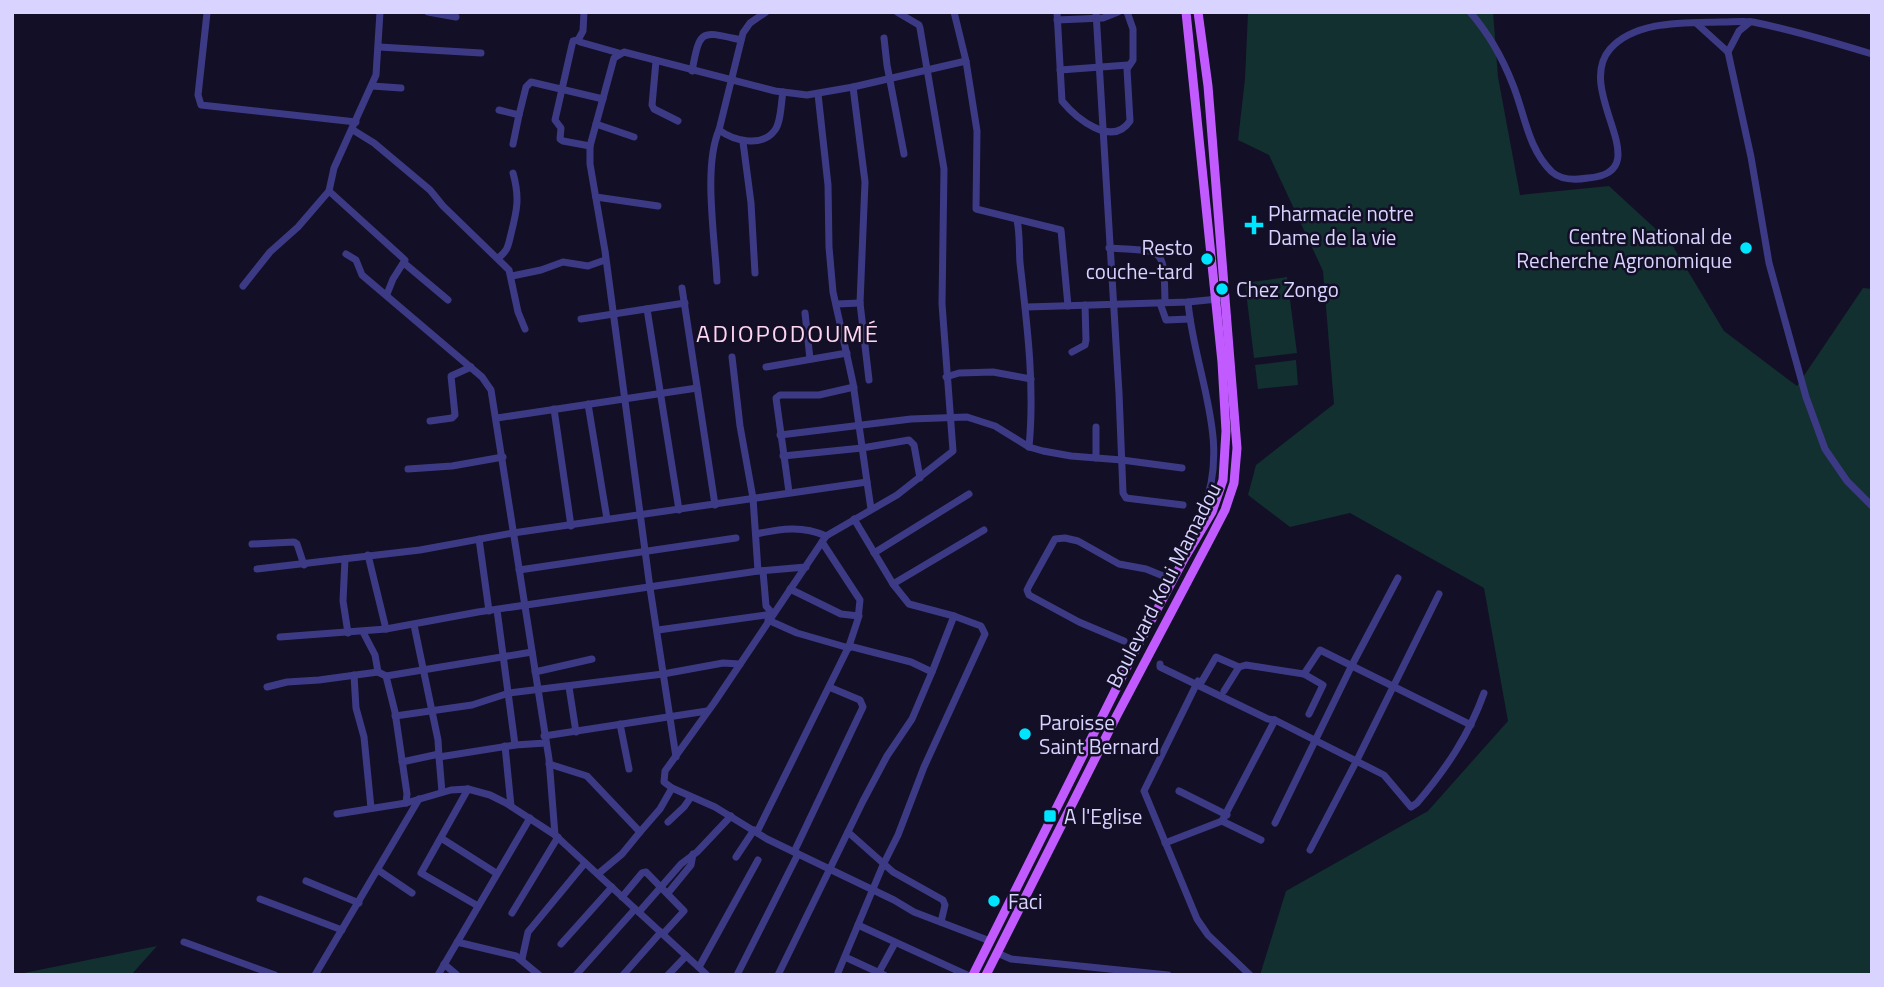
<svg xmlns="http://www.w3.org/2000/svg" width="1884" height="987" viewBox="0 0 1884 987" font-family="'Titillium Web',sans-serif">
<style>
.green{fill:#12302f}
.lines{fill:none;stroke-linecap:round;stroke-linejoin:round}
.minor{stroke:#3d3a85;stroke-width:7}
.major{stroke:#c25bff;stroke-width:9}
.poi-dot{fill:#00e5ff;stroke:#130f26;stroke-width:2.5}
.labels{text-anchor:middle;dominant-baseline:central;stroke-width:5;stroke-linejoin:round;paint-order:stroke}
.poi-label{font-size:21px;fill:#d9d4ff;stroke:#130f26;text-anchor:start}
.street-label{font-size:21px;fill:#d9d4ff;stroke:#130f26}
.quarter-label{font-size:24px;letter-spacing:2px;fill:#ffd6f0;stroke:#130f26}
</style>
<rect width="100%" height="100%" fill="#130f26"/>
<g class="green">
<polygon points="1248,12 1493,12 1498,77 1520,195 1609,186 1671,243 1724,331 1797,386 1863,288 1872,289 1872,975 1260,975 1286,891 1428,811 1508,721 1484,588 1350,513 1290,527 1248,495 1256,465 1334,404 1323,271 1269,155 1238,140 1245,79"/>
<polygon points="1287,277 1297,353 1254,358 1245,283"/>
<polygon points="1296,360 1298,385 1258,389 1255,365"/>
<polygon points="157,946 131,975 14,975"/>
</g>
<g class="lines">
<g class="minor">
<polyline points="428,12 456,17"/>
<polyline points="584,12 583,31 578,40 580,42 619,53"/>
<path d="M766 12 750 23 743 33 719 130C734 141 762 148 775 130 781 122 781 103 783 92"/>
<polyline points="897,12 919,25 920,28 944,169 942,304 953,451 897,495 826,536 714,703 665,771 664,782 672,788 715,807 767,839 894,900 914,912 990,941"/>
<polyline points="954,12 966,61 977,131 976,209 1061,230 1068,306"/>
<path d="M1057 12 1062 101C1076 118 1112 148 1130 121L1127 69 1133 60V29L1127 12"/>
<polyline points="1096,12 1119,393 1123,493 1126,498 1183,505"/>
<path d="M1470 12C1489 34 1503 59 1513 85 1525 115 1528 149 1552 172 1561 180 1576 180 1588 178 1661 172 1573 92 1610 49 1636 20 1686 23 1721 22 1732 22 1743 21 1753 22 1793 30 1833 42 1872 54"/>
<polyline points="207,13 198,95 201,105 356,122"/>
<polyline points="1057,20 1103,18 1118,12"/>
<polyline points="1696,23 1728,52 1751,157 1769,263 1806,397 1825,449 1847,481 1872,506"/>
<polyline points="884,38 887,65 904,154"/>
<polyline points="578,40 573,41 572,45 555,120 561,128 560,139 563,141 590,146"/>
<polyline points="379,47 481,53"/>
<polyline points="1728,52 1739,31 1750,22"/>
<polyline points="656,61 652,105 654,109 678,121"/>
<polyline points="1060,70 1128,65"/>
<path d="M692 71C700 28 701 31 741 40"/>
<polyline points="372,86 401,88"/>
<polyline points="853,87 865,182 860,303 869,380"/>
<polyline points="818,94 828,185 829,247 833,292 853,383 867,482"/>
<polyline points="499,110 519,115 513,144"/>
<polyline points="519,115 526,87 531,82 603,99"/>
<polyline points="596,124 634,137"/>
<polyline points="353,130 374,143 430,190 443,206 509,270 518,312 525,329"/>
<polyline points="743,142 751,203 755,273"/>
<polyline points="329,191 405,260 393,279 387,294"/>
<polyline points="596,197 658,206"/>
<path d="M1017 220C1020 234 1019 249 1020 263 1027 324 1035 386 1029 447"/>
<path d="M1109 248C1164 252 1164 244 1165 302"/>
<polyline points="346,254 356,260 362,275 482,377 491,390 549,759 555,835"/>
<path d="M498 258C508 251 508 246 511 234 517 210 520 198 513 173"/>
<polyline points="404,263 448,300"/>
<polyline points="512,276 541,270 563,262 588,266 605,260"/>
<path d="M717 281C715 238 703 167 719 130"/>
<polyline points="243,286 270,252 298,227 329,191 334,168 376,75 380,12"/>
<polyline points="682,288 715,505"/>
<path d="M1188 302C1194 372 1232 441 1203 510"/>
<polyline points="1160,303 1166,320 1190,319"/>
<polyline points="837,304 860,303"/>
<polyline points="1027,307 1188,302 1218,299"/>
<polyline points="647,309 679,510"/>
<polyline points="805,313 810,359"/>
<polyline points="581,319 685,303"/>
<polyline points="1072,352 1085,345 1086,340 1085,305"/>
<polyline points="732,357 740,426 753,498 758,571"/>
<polyline points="766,367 847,353"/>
<polyline points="946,377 959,373 993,372 1031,379"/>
<polyline points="588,404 607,519"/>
<polyline points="554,409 571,526"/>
<polyline points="497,418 697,388"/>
<polyline points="430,421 452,418 455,415 451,376 471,367"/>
<polyline points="780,435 911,419 967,417 995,426 1029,447 1043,451 1071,456 1122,460 1182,468"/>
<polyline points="783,456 862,448 909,440 914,445 920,478"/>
<polyline points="1096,458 1096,427"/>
<polyline points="408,469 452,466 503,457"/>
<polyline points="789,492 776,398 780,395 819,395 854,387"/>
<path d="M756 534C780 529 802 525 826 536"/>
<polyline points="479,539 489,611"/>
<polyline points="822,542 860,600 858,619 849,646"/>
<polyline points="252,544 294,542 297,544 304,565"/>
<polyline points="874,553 969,494"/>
<polyline points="368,555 386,629"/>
<polyline points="345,559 343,601 348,633"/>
<polyline points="257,569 420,550 513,533 867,482 871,509"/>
<polyline points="519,570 736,538"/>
<polyline points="763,571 766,606 773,614"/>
<polyline points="893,584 984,530"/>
<polyline points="790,589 841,614 859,616"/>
<polyline points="497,610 515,745"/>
<polyline points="768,620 797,633 849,648"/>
<polyline points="414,625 438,740 439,757"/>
<polyline points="658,630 773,614"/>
<polyline points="363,632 375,655 378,672"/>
<polyline points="280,637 386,629 478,612 758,571 806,567"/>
<polyline points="1124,641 1079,622 1029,595 1027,590 1030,584 1055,539 1065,538 1078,541 1119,564 1146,569 1173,580"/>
<path d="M1160 664V667L1268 719 1275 720 1384 775 1411 807 1417 803C1446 769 1469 735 1484 693"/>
<polyline points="535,672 592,659"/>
<polyline points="932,672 954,616"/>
<polyline points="1304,674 1323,685 1309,714"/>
<polyline points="354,675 356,708 364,737 371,808"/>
<polyline points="386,676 532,652"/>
<polyline points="1198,681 1144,791 1197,919 1208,935 1250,975"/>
<polyline points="1202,681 1216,657 1239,667"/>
<polyline points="267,687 287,682 319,680 378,672 386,676 395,712 407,794 406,803"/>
<polyline points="569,687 576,732"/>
<polyline points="1224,691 1239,667 1246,665 1304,674 1320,650 1471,725"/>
<polyline points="395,716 472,705 509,693 663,674 723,663 740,664"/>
<polyline points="620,724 629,769"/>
<polyline points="544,736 707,711"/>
<polyline points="505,746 511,806"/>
<polyline points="676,757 650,588 605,251 590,164 590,146 614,58 624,52 775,91 807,95 853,87 966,61"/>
<polyline points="402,762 439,754"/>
<polyline points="549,764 587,776 640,832 660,809 672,788"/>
<polyline points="468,789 421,873 478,906"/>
<polyline points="1179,791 1227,815"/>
<polyline points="442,792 439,757 515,745 546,743"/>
<polyline points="337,814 406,803 451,790 468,789 490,795 506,803 555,835 707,975"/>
<polyline points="1222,821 1261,840"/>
<polyline points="668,822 684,807 691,797"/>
<polyline points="1275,823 1352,665 1398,578"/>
<polyline points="757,832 849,646 911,662 932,672 912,719 887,756 863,801 778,975"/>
<polyline points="848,832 893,872 943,900 945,905 941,922"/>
<polyline points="441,838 496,873"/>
<polyline points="1165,843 1222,821 1275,720"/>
<polyline points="1310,850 1356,762 1439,594"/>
<polyline points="794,852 863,707 860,700 829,687"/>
<polyline points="736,857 754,830"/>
<polyline points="378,870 412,893"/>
<polyline points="598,874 622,854 640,832"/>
<polyline points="306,881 359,903"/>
<polyline points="668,893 691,865 693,854"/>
<polyline points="622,897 642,873 646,872 684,911 663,934"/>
<polyline points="260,899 342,930"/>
<polyline points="639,912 681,864 697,852 731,816"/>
<polyline points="512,913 558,837"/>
<polyline points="858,925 967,975"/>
<polyline points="184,942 275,975"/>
<polyline points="457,942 516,956 539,975"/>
<polyline points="561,944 612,887"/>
<polyline points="997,953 1011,959 1168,975"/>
<polyline points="845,957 884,975"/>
<polyline points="522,959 528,932 585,863"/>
<polyline points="444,964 457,975"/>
<polyline points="699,967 758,860"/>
<polyline points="878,974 895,943"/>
<polyline points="315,975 419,799"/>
<polyline points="438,975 530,818"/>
<polyline points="576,975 635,909"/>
<polyline points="623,975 661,932"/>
<polyline points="668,975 686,956"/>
<polyline points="737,975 798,854"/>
<polyline points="837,975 883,865 898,835 924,767 985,634 981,626 954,616 909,604 893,584 854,519"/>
</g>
<g class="major">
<polyline points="973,975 1135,651 1184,559 1212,512 1223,480 1226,431 1222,362 1186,12"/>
<polyline points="986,975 1116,717 1211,537 1225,510 1234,483 1237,448 1208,86 1198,12"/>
</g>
</g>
<g class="poi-dot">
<path d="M1250.5 214.5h7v7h7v7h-7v7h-7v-7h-7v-7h7z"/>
<circle cx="1746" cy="248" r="7"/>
<circle cx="1207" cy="259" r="7"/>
<circle cx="1222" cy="289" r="7"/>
<circle cx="1025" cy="734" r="7"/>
<rect x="1043" y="809" width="14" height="14" rx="3.5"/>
<circle cx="994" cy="901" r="7"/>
</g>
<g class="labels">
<g class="poi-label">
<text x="1268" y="213">Pharmacie notre<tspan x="1268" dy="24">Dame de la vie</tspan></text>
<text x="1732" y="236" text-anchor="end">Centre National de<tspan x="1732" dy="24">Recherche Agronomique</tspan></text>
<text x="1193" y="247" text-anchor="end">Resto<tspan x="1193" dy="24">couche-tard</tspan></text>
<text x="1236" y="289">Chez Zongo</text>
<text x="1039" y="722">Paroisse<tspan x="1039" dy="24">Saint Bernard</tspan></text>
<text x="1064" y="816">A l'Eglise</text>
<text x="1008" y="901">Faci</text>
</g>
<g class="street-label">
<text transform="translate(1163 585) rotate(-63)">Boulevard Koui Mamadou</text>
</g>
<g class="quarter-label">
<text x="788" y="333">ADIOPODOUMÉ</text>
</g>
</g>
<rect width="1884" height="987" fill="none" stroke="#d9d4ff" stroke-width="28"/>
</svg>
